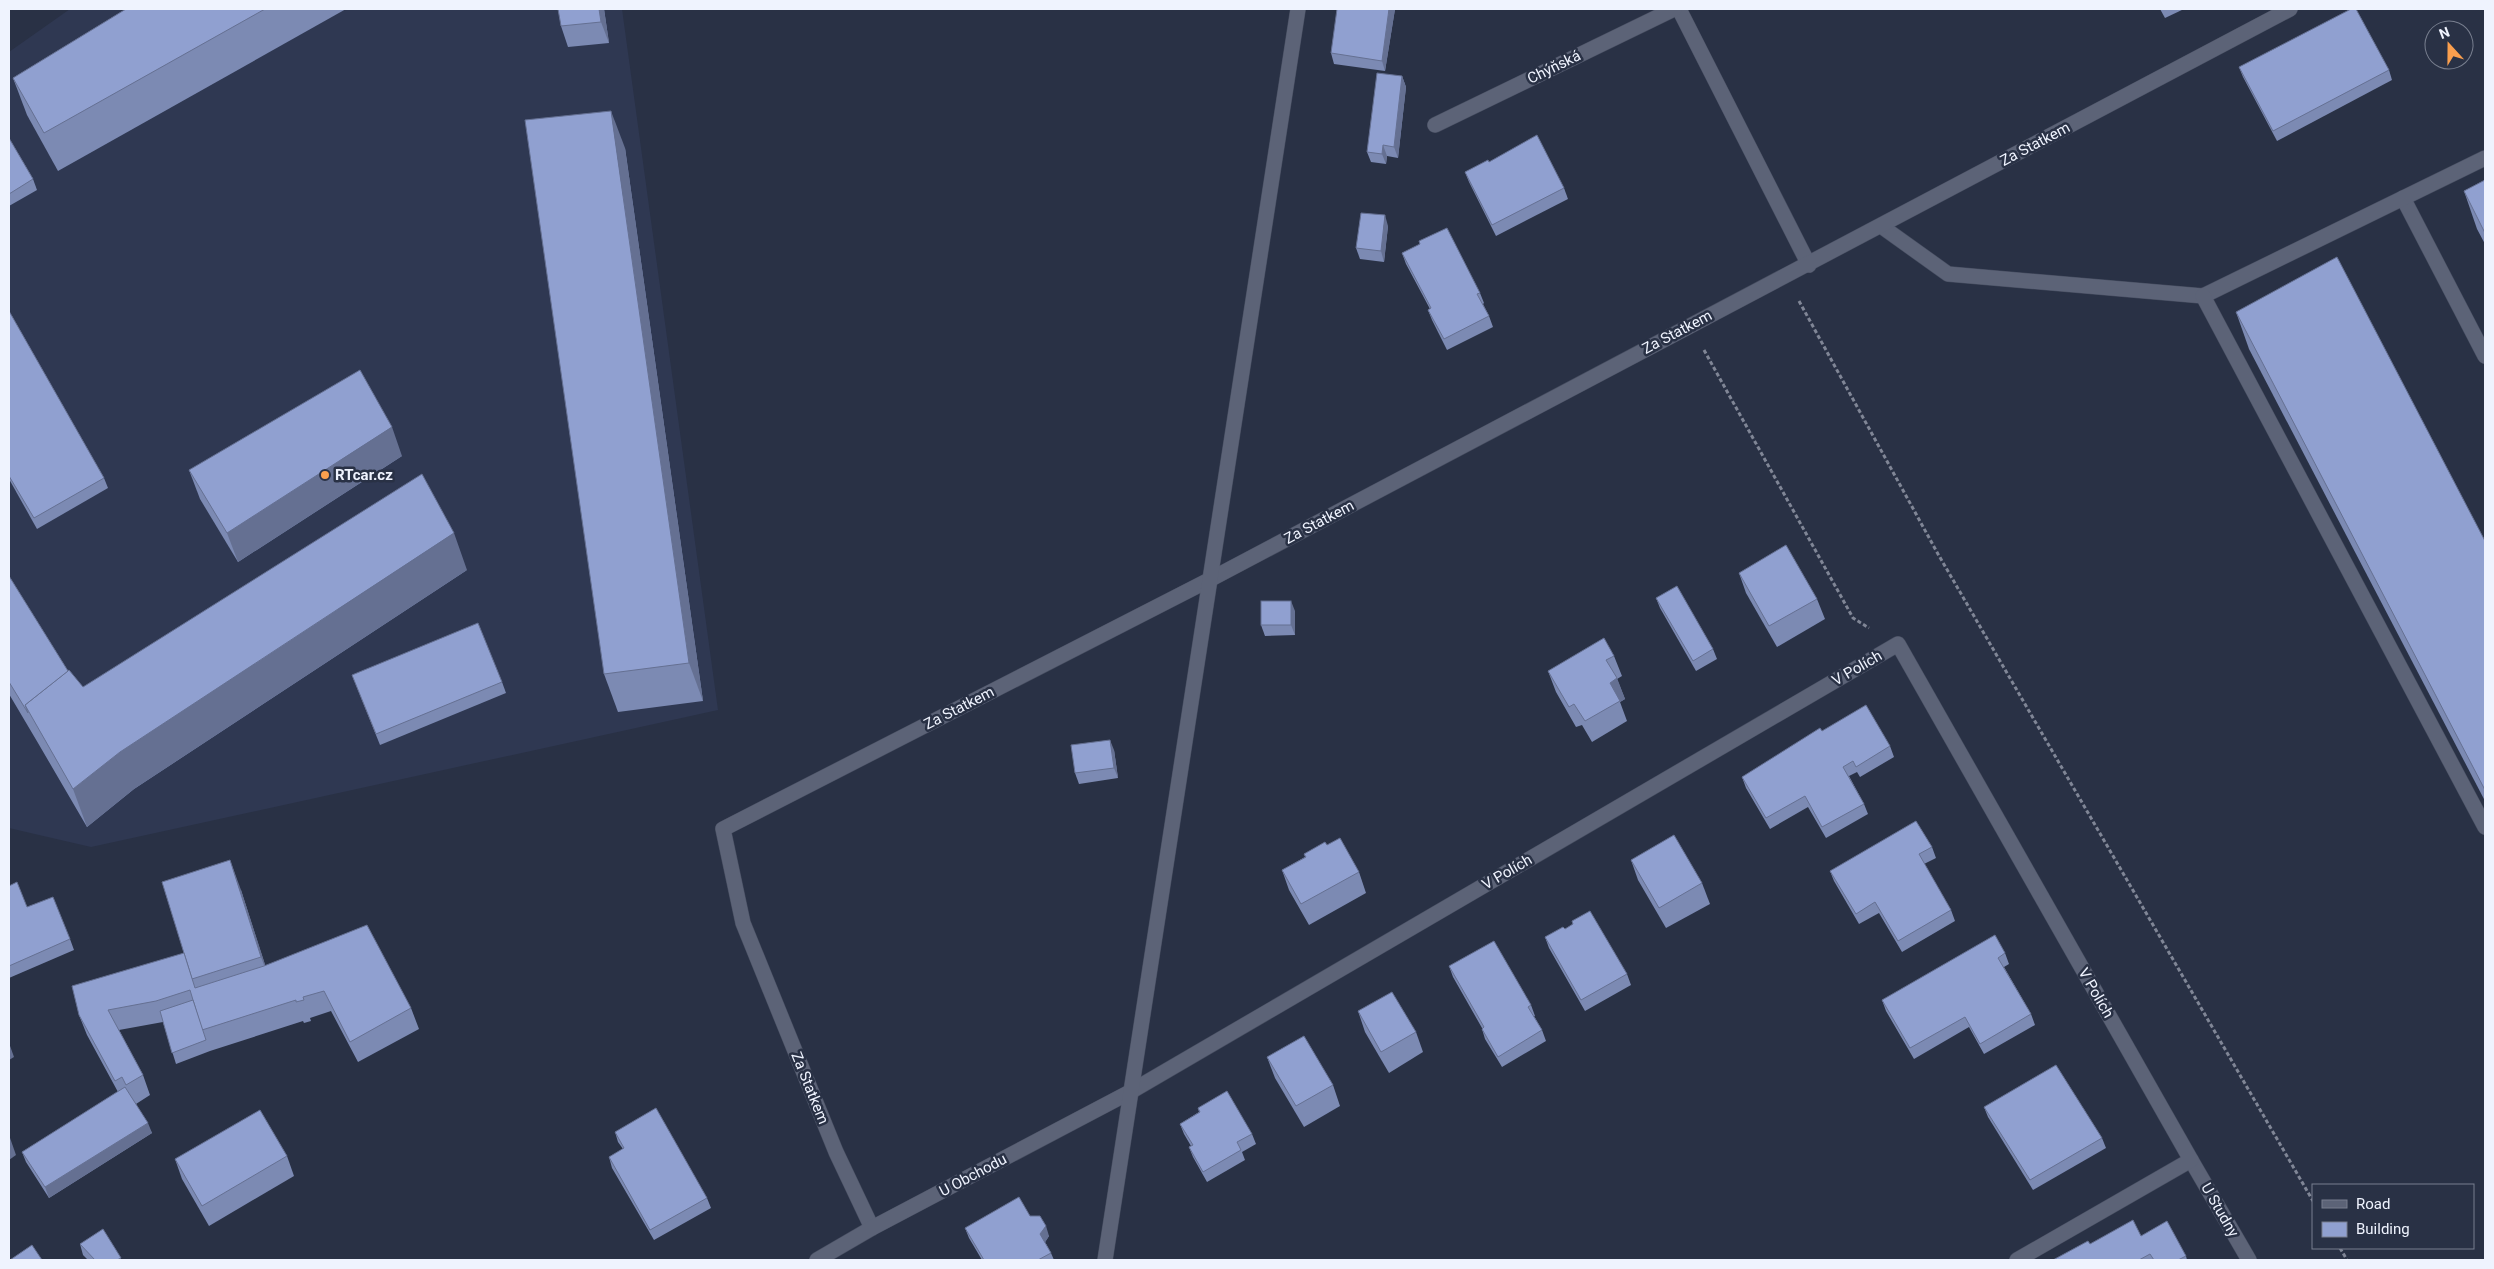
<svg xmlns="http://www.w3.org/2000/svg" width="2494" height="1269" viewBox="0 0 2494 1269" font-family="Roboto,sans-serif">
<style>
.built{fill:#2f3852}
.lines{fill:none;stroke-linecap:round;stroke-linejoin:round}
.minor-casing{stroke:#454c5f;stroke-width:16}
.path{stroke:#808696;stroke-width:3;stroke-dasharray:4 2.5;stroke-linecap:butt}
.minor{stroke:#5c6377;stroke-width:15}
.wall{fill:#7c8ab3}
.shaded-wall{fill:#657092}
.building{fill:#90a0d0;stroke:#657092}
.poi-dot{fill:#fa9f4e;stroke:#293145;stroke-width:2}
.labels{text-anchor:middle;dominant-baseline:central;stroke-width:5;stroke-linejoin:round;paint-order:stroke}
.street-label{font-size:15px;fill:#eff3fe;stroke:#293145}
.poi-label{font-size:15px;font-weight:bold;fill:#eff3fe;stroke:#293145;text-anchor:start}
</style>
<rect width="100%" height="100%" fill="#293145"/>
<polygon class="built" points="70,9 622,9 718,710 91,847 9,828 9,52"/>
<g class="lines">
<g class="minor-casing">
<g id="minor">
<polyline points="1679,9 1809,265"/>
<polyline points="1435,125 1674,9"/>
<polyline points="2403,198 2485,356"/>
<polyline points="1881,226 1948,274 2203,296 2485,158"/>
<polyline points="2203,296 2485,827"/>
<polyline points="2191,1160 2249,1260"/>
<polyline points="872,1228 836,1152 743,923 723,829 1211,579 2290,9"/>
<polyline points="817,1260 872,1228 1130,1092 1898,644 2191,1160 2017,1260"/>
<polyline points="1105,1260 1298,9"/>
</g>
</g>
<g class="path">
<polyline points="1799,301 1938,554 2313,1201"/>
<polyline points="1704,350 1853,618 1869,628"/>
<polyline points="2340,1248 2347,1260"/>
</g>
<use href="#minor" class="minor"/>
</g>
<g class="wall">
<polygon points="126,9 346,9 58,171 27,115 13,78"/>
<polygon points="604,9 609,43 568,47 561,26"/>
<polygon points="1395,9 1385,71 1334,64 1331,53"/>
<polygon points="2160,9 2184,9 2165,18"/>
<polygon points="2239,67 2389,70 2392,80 2277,141 2243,77"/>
<polygon points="1402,76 1406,87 1398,158 1387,156 1386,164 1371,162 1367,152"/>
<polygon points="9,138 33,179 37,190 9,206"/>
<polygon points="625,148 703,701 618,712 604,674"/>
<polygon points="1489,162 1564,188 1568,199 1496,236 1469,182 1465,172"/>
<polygon points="2485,180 2485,244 2477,229 2464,191"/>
<polygon points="1388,226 1384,262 1360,259 1356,248"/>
<polygon points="1419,241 1480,293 1484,303 1483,304 1489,316 1493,327 1447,350 1432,320 1428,310 1430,309 1406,264 1402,253 1420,245"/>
<polygon points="9,311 104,478 108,488 37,529 9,479"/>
<polygon points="2236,312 2485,541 2485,801 2249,349"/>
<polygon points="402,456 238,562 200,499 189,470"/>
<polygon points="467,570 134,789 87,827 38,743 9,694 9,576 68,671 83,687"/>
<polygon points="1739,573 1817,599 1825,619 1777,647 1746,593"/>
<polygon points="1656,598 1713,649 1717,659 1696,671 1660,608"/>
<polygon points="1295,611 1295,635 1265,636 1261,625"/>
<polygon points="1614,656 1622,676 1617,679 1625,699 1620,702 1627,721 1592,742 1582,725 1576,727 1556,692 1548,671"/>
<polygon points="352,675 502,682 506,693 380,745"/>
<polygon points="1822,731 1890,746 1894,757 1860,777 1857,772 1849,776 1864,804 1868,814 1826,838 1808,807 1770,829 1746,788 1742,777"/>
<polygon points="1114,750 1118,778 1079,784 1075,773"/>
<polygon points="1327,845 1359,872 1366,893 1309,925 1289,890 1282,870 1305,857 1304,854"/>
<polygon points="1932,847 1936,858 1924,864 1951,910 1955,921 1902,952 1879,913 1859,924 1834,881 1830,871"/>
<polygon points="1631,860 1702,883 1710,904 1666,928 1638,880"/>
<polygon points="9,886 27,907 70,939 74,950 9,978"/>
<polygon points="241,890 265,965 411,1008 419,1029 358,1062 331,1011 310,1018 311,1021 304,1023 303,1021 210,1051 176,1064 163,1022 119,1030 143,1075 150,1095 136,1104 152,1133 49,1198 26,1162 22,1152 118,1092 87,1035 79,1015 184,953"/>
<polygon points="1572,921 1627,974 1631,985 1585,1011 1549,948 1545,937 1565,929 1573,925"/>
<polygon points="2005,953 2009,964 2004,967 2031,1014 2035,1025 1984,1054 1969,1027 1914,1059 1886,1011 1882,1000"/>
<polygon points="1449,966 1531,1005 1535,1016 1534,1016 1542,1030 1546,1041 1502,1067 1485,1039 1482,1029 1482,1028 1453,977"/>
<polygon points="1358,1011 1416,1032 1423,1052 1389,1073 1365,1032"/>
<polygon points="1267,1057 1333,1085 1340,1106 1304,1127 1275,1078"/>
<polygon points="1984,1107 2102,1138 2106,1148 2033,1190 1988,1117"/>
<polygon points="1198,1108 1252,1134 1256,1144 1242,1152 1245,1160 1207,1182 1193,1157 1189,1147 1191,1146 1184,1134 1180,1124 1199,1112"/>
<polygon points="615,1132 707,1198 711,1208 654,1240 612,1168 609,1157 623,1149 618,1142"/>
<polygon points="287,1156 294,1176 209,1226 182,1179 175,1159"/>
<polygon points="1030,1216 1049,1236 1045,1242 1051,1253 1054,1260 982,1260 969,1238 965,1228"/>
<polygon points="2141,1236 2186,1256 2187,1260 2053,1260 2090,1244"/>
<polygon points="80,1244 122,1260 88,1260 83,1255"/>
</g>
<g class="shaded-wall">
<polygon points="599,9 604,9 609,43 601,22"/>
<polygon points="1389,9 1395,9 1385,71 1382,61"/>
<polygon points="1402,76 1406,87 1398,158 1394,147"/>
<polygon points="611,111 625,148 703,701 689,663"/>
<polygon points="1383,145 1387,156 1386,164 1382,154"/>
<polygon points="1385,215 1388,226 1384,262 1381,251"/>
<polygon points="392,427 402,456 238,562 227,533"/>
<polygon points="454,533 467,570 134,789 87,827 73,789 120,752"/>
<polygon points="1291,601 1295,611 1295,635 1291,625"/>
<polygon points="1617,678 1625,699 1620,702 1610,683"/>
<polygon points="1110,740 1114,750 1118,778 1114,768"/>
<polygon points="230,860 241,890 272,986 261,957"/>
<polygon points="9,1043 14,1057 9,1060"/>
<polygon points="148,1123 152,1133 49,1198 45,1187"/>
<polygon points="9,1135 16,1155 9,1160"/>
<polygon points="1046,1226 1049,1236 1044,1244 1040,1234"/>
</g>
<g class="building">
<polygon points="126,9 265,9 44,133 13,78"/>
<polygon points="558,9 599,9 601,22 561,26"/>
<polygon points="1337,9 1389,9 1382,61 1331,53"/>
<polygon points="2351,9 2356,9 2389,70 2273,131 2239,67"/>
<polygon points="1377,73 1402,76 1394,147 1383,145 1382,154 1367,152"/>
<polygon points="611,111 689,663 604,674 525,120"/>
<polygon points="1537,135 1564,188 1492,225 1465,172 1488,160 1489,162"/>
<polygon points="9,138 33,179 9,194"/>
<polygon points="2485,180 2485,233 2464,191"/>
<polygon points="1361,213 1385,215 1381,251 1356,248"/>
<polygon points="1447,228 1480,293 1477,294 1489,316 1444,339 1428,310 1431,308 1402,253 1420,244 1419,241"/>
<polygon points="2337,257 2485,541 2485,790 2236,312"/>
<polygon points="9,311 104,478 34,518 9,476"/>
<polygon points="360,370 392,427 227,533 189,470"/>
<polygon points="422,474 454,533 120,752 73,789 25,705 69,670 83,687"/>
<polygon points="1786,545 1817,599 1769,626 1739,573"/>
<polygon points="9,576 68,671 25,705 28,713 9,682"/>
<polygon points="1677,586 1713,649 1693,661 1656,598"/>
<rect x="1261" y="601" width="30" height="24"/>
<polygon points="478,623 502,682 376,734 352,675"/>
<polygon points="1604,638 1614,656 1606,660 1617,678 1610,683 1620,701 1585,721 1574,704 1569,707 1548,671"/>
<polygon points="1866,705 1890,746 1856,767 1853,761 1843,767 1864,804 1822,827 1805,796 1766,818 1742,777 1820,728 1822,731"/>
<polygon points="1110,740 1114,768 1075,773 1071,745"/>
<polygon points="1916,821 1932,847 1919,854 1951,910 1898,941 1875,902 1856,914 1830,871"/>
<polygon points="1674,835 1702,883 1659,908 1631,860"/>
<polygon points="1340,838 1359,872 1301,904 1282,870 1306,857 1304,854 1325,842 1327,845"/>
<polygon points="230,860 261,957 192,979 162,882"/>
<polygon points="17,882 27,907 53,897 70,939 9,966 9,886"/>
<polygon points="1590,911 1627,974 1581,1000 1545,937 1563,927 1565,929 1573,924 1572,921"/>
<polygon points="367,925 411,1008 350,1042 324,991 303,997 304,1000 296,1002 296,1000 202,1030 190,990 156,1001 108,1010 143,1075 126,1085 122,1077 115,1081 79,1015 72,986 184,953 195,988 264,966"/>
<polygon points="1995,935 2005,953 1998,958 2031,1014 1980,1044 1965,1017 1910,1048 1882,1000"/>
<polygon points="1494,941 1531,1005 1528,1007 1542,1030 1498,1057 1482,1029 1484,1027 1449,966"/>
<polygon points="1392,992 1416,1032 1381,1052 1358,1011"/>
<polygon points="193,1000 206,1040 172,1053 160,1011"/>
<polygon points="1304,1036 1333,1085 1296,1106 1267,1057"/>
<polygon points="2056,1065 2102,1138 2030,1180 1984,1107"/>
<polygon points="125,1087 148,1123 45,1187 22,1152"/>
<polygon points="1227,1091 1252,1134 1237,1142 1241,1150 1203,1172 1189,1147 1193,1145 1180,1124 1200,1112 1198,1108"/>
<polygon points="656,1108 707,1198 650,1230 609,1157 624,1148 615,1132"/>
<polygon points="260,1110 287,1156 202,1206 175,1159"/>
<polygon points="1019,1197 1030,1216 1040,1216 1046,1226 1040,1234 1051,1253 1038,1260 984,1260 965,1228"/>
<polygon points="2133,1220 2141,1236 2167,1221 2186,1256 2178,1260 2154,1260 2150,1254 2139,1260 2053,1260 2088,1241 2090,1244"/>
<polygon points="103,1229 121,1258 117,1260 95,1260 80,1244"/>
<polygon points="32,1245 42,1260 10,1260"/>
</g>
<circle class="poi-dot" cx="325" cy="475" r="5"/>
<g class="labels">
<g class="street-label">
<text transform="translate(1554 67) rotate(-26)">Chýňská</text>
<text transform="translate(2035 144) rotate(-28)">Za Statkem</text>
<text transform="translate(1677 332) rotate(-28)">Za Statkem</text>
<text transform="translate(1319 522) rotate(-28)">Za Statkem</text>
<text transform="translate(1857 668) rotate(-30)">V Polích</text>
<text transform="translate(959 708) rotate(-27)">Za Statkem</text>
<text transform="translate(1507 872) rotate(-30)">V Polích</text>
<text transform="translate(2096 993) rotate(60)">V Polích</text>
<text transform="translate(810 1088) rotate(68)">Za Statkem</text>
<text transform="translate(973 1175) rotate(-28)">U Obchodu</text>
<text transform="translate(2220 1210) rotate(60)">U Studny</text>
</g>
<g class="poi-label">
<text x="335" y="475">RTcar.cz</text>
</g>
</g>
<rect width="2494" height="1269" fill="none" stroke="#eff3fe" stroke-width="20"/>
<rect x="2312" y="1184" width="162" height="65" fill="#293145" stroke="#787f8f"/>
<rect x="2322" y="1200" width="25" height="8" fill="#5c6377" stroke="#787f8f"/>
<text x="2356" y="1209" font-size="15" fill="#eff3fe">Road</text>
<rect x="2322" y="1222" width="25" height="15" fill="#90a0d0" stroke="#787f8f"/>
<text x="2356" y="1234" font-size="15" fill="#eff3fe">Building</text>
<g transform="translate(2449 45) rotate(339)"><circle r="24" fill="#293145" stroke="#787f8f"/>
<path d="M0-4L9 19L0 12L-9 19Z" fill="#fa9f4e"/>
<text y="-8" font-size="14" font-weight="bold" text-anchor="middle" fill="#eff3fe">N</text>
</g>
</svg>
